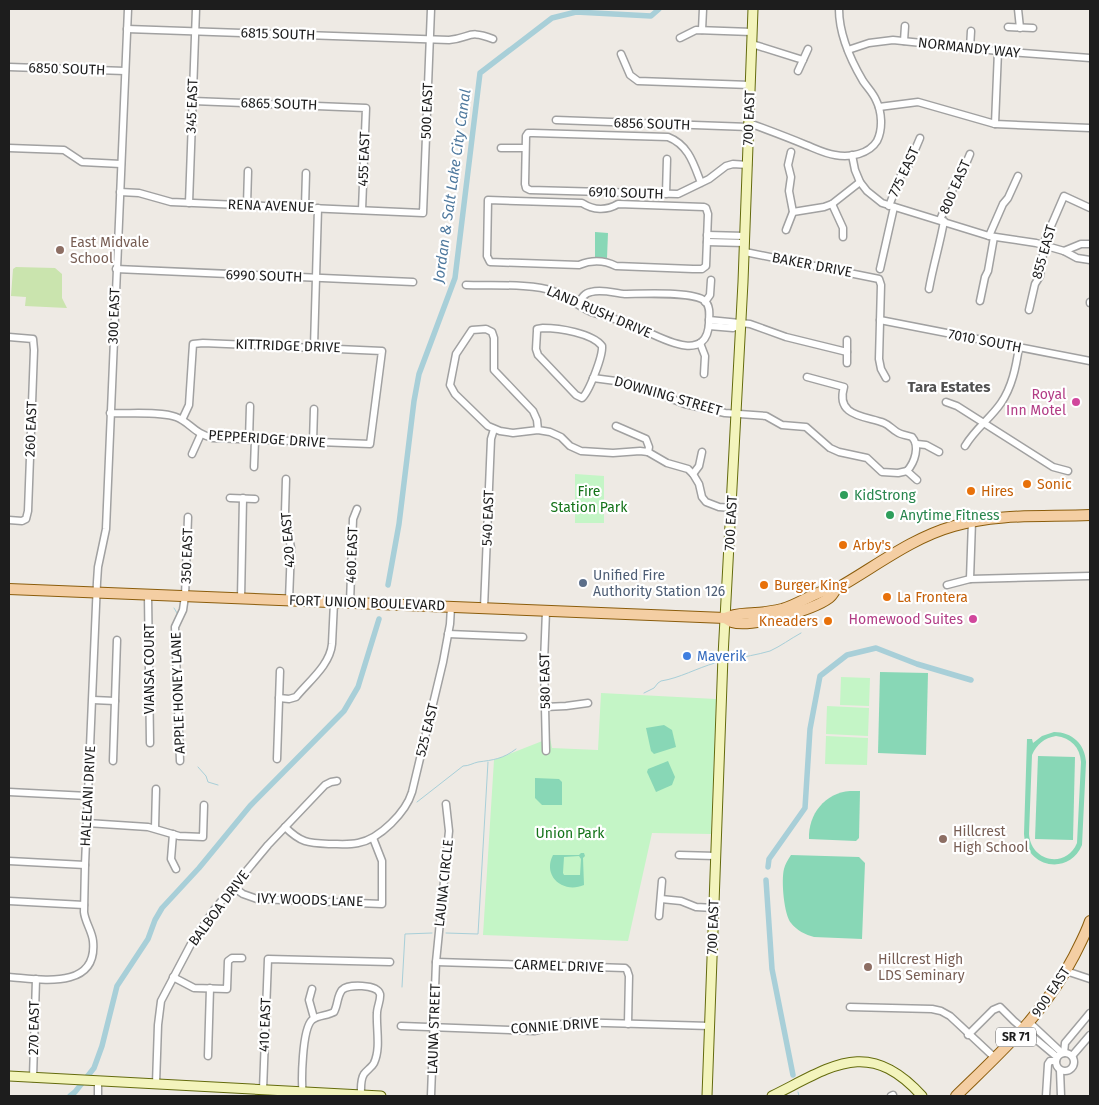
<svg xmlns="http://www.w3.org/2000/svg" width="1099" height="1105" viewBox="0 0 1099 1105" font-family="'Fira Sans',sans-serif">
<style>
.grass{fill:#cae4ae}
.park{fill:#c4f5c6}
.pitch{fill:#88d7b6;fill-rule:evenodd}
.lines{fill:none;stroke-linecap:round;stroke-linejoin:round}
.stream{stroke:#a8cfd8;stroke-width:1}
.canal{stroke:#a8cfd8;stroke-width:5.5}
.street-casing{stroke:#a1a1a1;stroke-width:9}
.secondary-casing{stroke:#646b0d;stroke-width:11}
.primary-casing{stroke:#8b5d0c;stroke-width:12}
.street{stroke:#fff;stroke-width:6}
.secondary{stroke:#f3f4bc;stroke-width:9}
.primary{stroke:#f4cea3;stroke-width:10}
.education-dot{fill:#8d6e63;stroke:#fff;stroke-width:2}
.hotel-dot{fill:#d1479c;stroke:#fff;stroke-width:2}
.food-dot{fill:#e8710a;stroke:#fff;stroke-width:2}
.leisure-dot{fill:#2e9e5b;stroke:#fff;stroke-width:2}
.service-dot{fill:#5c6f8a;stroke:#fff;stroke-width:2}
.shop-dot{fill:#3f7fe0;stroke:#fff;stroke-width:2}
.labels{text-anchor:middle;dominant-baseline:central;stroke-width:4.5;stroke-linejoin:round;paint-order:stroke}
.shield{fill:#fff;stroke:#616161;stroke-width:1}
.shield-label{font-size:12px;font-weight:bold;fill:#1d1d1d}
.street-label{font-size:14px;fill:#1d1d1d;stroke:#fff}
.education-label{font-size:14px;fill:#785e54;stroke:#fff;text-anchor:start}
.hotel-label{font-size:14px;fill:#b23c85;stroke:#fff;text-anchor:end}
.food-label{font-size:14px;fill:#c56008;stroke:#fff;text-anchor:start}
.park-label{font-size:14px;fill:#147319;stroke:#fff}
.leisure-label{font-size:14px;fill:#27864d;stroke:#fff;text-anchor:start}
.service-label{font-size:14px;fill:#4e5e75;stroke:#fff;text-anchor:start}
.shop-label{font-size:14px;fill:#366cbe;stroke:#fff;text-anchor:start}
.water-label{font-size:15px;font-style:italic;fill:#4f799e;stroke:#fff}
.neighbourhood-label{font-size:15px;font-weight:bold;fill:#505050;stroke:#fff}
</style>
<rect width="100%" height="100%" fill="#eeeae4"/>
<polygon class="grass" points="16,267 55,268 62,274 62,298 67,308 25,306 26,297 11,296 13,269"/>
<g class="park">
<polygon points="575,474 604,476 604,523 575,523"/>
<polygon points="841,677 870,678 869,706 840,705"/>
<polygon points="601,693 716,699 711,834 652,833 628,941 483,935 494,760 550,738 552,748 598,750"/>
<polygon points="827,706 869,708 868,736 826,734"/>
<polygon points="826,736 868,738 867,765 825,764"/>
</g>
<g class="pitch">
<polygon points="595,232 608,233 607,258 595,257"/>
<polygon points="880,672 928,673 926,755 878,753"/>
<polygon points="664,725 672,730 676,747 654,754 651,751 646,728"/>
<path d="M1054 732C1072 732 1085 744 1086 762L1082 845C1069 876 1026 868 1024 834L1027 739H1032L1033 743 1042 736ZM1056 736C1071 738 1080 747 1081 762L1077 843C1066 869 1031 862 1029 834L1032 755C1037 744 1044 738 1056 736Z"/>
<polygon points="1038,756 1075,757 1073,840 1035,839"/>
<polygon points="668,761 675,777 672,785 656,792 647,772 648,769"/>
<polygon points="535,778 559,779 562,782 562,805 542,805 535,798"/>
<path d="M850 791H860L859 838 856 841 809 839C808 814 825 793 850 791Z"/>
<path d="M581 853H584L585 856 583 858 584 885C563 894 542 876 553 855H579ZM579 856 581 859 580 875H564L563 873 564 857Z"/>
<path d="M791 855 859 857 865 863 862 939 814 937C806 935 796 930 791 923 784 915 781 880 784 869 785 864 788 860 791 855Z"/>
</g>
<g class="lines">
<g class="stream">
<polyline points="174,608 177,613"/>
<path d="M731 661C744 656 757 655 770 651 781 646 790 639 801 633"/>
<path d="M644 693 654 688 658 683 661 681C680 678 697 668 715 663"/>
<polyline points="198,767 206,776 208,782 218,785"/>
<path d="M417 802 463 766C469 766 473 763 478 762 493 760 503 759 516 749"/>
<polyline points="446,933 478,934 488,762"/>
<polyline points="402,987 405,934 432,933"/>
<polyline points="798,1092 799,1096"/>
</g>
<g class="canal">
<polyline points="388,585 399,524 414,401 419,374 455,278 480,73 552,18 576,12 651,16 659,9"/>
<polyline points="768,867 769,859 805,808 810,729 820,676 847,655 876,648 917,664 971,680"/>
<polyline points="766,880 772,969 793,1075"/>
<polyline points="70,1096 75,1092 94,1068 102,1046 117,986 148,939 155,920 162,908 199,868 250,806 344,711 358,687 379,619"/>
</g>
<g class="street-casing">
<g id="street">
<polyline points="1018,9 1020,28"/>
<polyline points="1008,27 1033,28"/>
<path d="M127 29 449 40C471 38 468 29 493 39"/>
<polyline points="702,30 703,9"/>
<polyline points="680,38 696,30 752,32"/>
<polyline points="904,41 905,26"/>
<polyline points="752,44 803,60"/>
<polyline points="970,48 971,31"/>
<polyline points="848,50 869,43 893,40 1008,52 1090,58"/>
<polyline points="621,54 630,75 638,81 750,85"/>
<polyline points="9,67 125,71"/>
<polyline points="798,71 808,49"/>
<polyline points="193,101 366,108 362,210"/>
<polyline points="879,107 918,102 995,124 1090,128"/>
<polyline points="556,120 749,127"/>
<path d="M749 123C768 130 787 137 806 145 816 149 826 154 835 155 850 158 869 154 877 141 883 129 882 112 876 100 873 93 867 87 863 81 850 59 839 34 839 9"/>
<polyline points="995,124 998,51"/>
<polyline points="9,148 64,150 82,162 121,164"/>
<polyline points="501,148 525,148"/>
<polyline points="852,155 855,170 860,182 867,191 882,203 989,236 1036,243 1064,251 1077,258 1090,260"/>
<path d="M701 183C694 165 689 145 668 137L533 133H528L526 136 525 184 526 188 530 190 678 194 709 179 726 166 733 164 748 165"/>
<polyline points="120,192 139,193 171,202 423,213 431,9"/>
<polyline points="666,194 667,159"/>
<path d="M488 200 582 203C593 210 606 211 618 204L704 207 706 208 708 214 706 266 702 269H693L616 266C604 260 591 260 579 265L490 262 487 256Z"/>
<polyline points="189,203 196,9"/>
<polyline points="832,204 843,228 843,237"/>
<polyline points="247,205 248,171"/>
<polyline points="889,206 901,175 906,171 920,138"/>
<polyline points="305,207 306,173"/>
<polyline points="793,212 824,207 832,204 860,182"/>
<polyline points="940,220 954,186 960,178 970,154"/>
<polyline points="786,230 793,212 789,191 791,177 788,165 791,152"/>
<polyline points="707,235 745,236"/>
<polyline points="989,236 1003,204 1008,198 1018,176"/>
<polyline points="707,242 745,243"/>
<polyline points="1064,251 1081,244 1090,244"/>
<polyline points="745,252 879,279 881,285 879,359 881,369 886,378"/>
<polyline points="116,269 413,282"/>
<polyline points="880,269 894,207"/>
<path d="M466 285C489 286 533 283 553 291 567 296 578 306 591 312 606 317 621 320 635 326 656 335 707 367 709 323 709 316 711 307 705 301 693 291 642 294 625 294 614 293 602 289 591 292 584 293 581 299 578 304"/>
<path d="M929 289C933 266 940 244 944 221"/>
<polyline points="980,301 985,277 988,271 994,237"/>
<polyline points="705,302 710,295 711,280"/>
<polyline points="1090,303 1090,302"/>
<polyline points="1029,310 1035,284 1040,276 1045,240 1064,196 1090,208"/>
<polyline points="709,320 750,324 786,337 847,352"/>
<polyline points="880,320 1090,361"/>
<polyline points="709,326 733,328 742,324"/>
<path d="M543 328C559 328 592 333 602 346 603 356 589 392 582 398L576 395 538 355 536 349 537 331V329Z"/>
<polyline points="9,337 33,339 34,350 28,511 26,519 22,521 9,520"/>
<polyline points="700,343 705,356 704,374"/>
<polyline points="314,347 318,208"/>
<polyline points="847,363 847,340"/>
<path d="M807 377 844 387C835 417 866 416 884 423 889 425 892 429 897 432 901 435 906 435 912 437 920 446 915 462 907 471"/>
<polyline points="593,378 631,383 685,404 725,413 766,416 782,425 806,427 830,448 839,452 867,458 882,472 898,473 907,471"/>
<polyline points="946,402 957,406 1053,467 1068,471"/>
<path d="M110 413C128 414 161 411 176 417 190 422 194 434 213 438L370 444 382 351 203 343 193 344 189 405 182 420"/>
<polyline points="616,426 646,439 649,447 648,452"/>
<polyline points="538,430 537,420 533,411 494,370 494,338 492,332 486,329 472,330 456,354 450,385 455,394 488,426 500,431 513,433 538,430 550,432 561,437 570,446 581,451 613,453 640,451 648,452 667,463 688,469 693,474 699,484 702,497 706,502 719,507 732,508"/>
<polyline points="249,440 250,406"/>
<polyline points="313,442 314,409"/>
<polyline points="917,444 926,445 939,452"/>
<path d="M965 446C976 428 990 419 1001 403 1012 387 1016 367 1019 347"/>
<polyline points="192,454 201,434"/>
<polyline points="254,467 255,440"/>
<polyline points="907,471 917,480"/>
<polyline points="693,474 699,466 702,452"/>
<polyline points="286,479 285,513 291,548 289,600"/>
<polyline points="230,498 255,499"/>
<polyline points="970,579 972,521"/>
<polyline points="947,585 970,579 1090,576"/>
<polyline points="148,595 150,743"/>
<polyline points="241,599 243,498"/>
<polyline points="350,603 353,519 357,509"/>
<polyline points="484,608 491,439 494,429"/>
<polyline points="546,611 544,662 546,751"/>
<polyline points="448,634 523,637"/>
<path d="M279 698 289 699 296 697C309 681 330 665 332 644L334 602"/>
<polyline points="93,700 115,701"/>
<polyline points="545,707 566,706 588,703"/>
<polyline points="277,759 280,671"/>
<polyline points="113,761 117,640"/>
<polyline points="180,761 175,627 183,610 185,596 188,517"/>
<polyline points="9,792 88,796"/>
<polyline points="87,823 148,827 179,836 203,837 204,805"/>
<path d="M285 827C301 843 308 843 330 844 339 844 349 845 358 843 380 839 406 812 412 792L443 662 450 624 451 607"/>
<polyline points="155,828 156,789"/>
<polyline points="173,834 171,859 176,869"/>
<polyline points="679,855 716,856"/>
<polyline points="9,861 85,865"/>
<polyline points="233,887 243,894 257,899 382,904 382,861 373,838"/>
<polyline points="661,899 681,901 696,907 714,908"/>
<polyline points="9,901 84,905"/>
<polyline points="659,916 662,881"/>
<polyline points="436,962 625,968 627,970 629,976 628,1024"/>
<polyline points="1066,971 1090,979"/>
<path d="M9 977C39 979 98 991 93 941 92 931 85 922 84 912L85 865 97 582 98 567 106 529 128 9"/>
<polyline points="173,977 194,988 227,989 228,961 232,958 242,958"/>
<polyline points="312,989 309,1000 314,1018"/>
<polyline points="850,1007 932,1009 941,1011 950,1016 995,1058"/>
<polyline points="1030,1023 1062,1053"/>
<polyline points="401,1026 535,1031 571,1022 710,1026"/>
<polyline points="968,1035 993,1010 1000,1007 1014,1021 1057,1057"/>
<polyline points="1064,1053 1065,1043 1090,1013"/>
<circle cx="1065" cy="1062" r="9"/>
<polyline points="208,1056 210,988"/>
<polyline points="1072,1056 1090,1035"/>
<polyline points="1060,1070 1061,1096"/>
<polyline points="33,1078 36,979"/>
<polyline points="156,1084 158,1025 161,1001 191,944 214,910 268,845 325,785 331,782 337,781"/>
<polyline points="263,1090 268,959 390,962"/>
<polyline points="98,1096 98,1081"/>
<path d="M303 1096C301 1082 302 1029 312 1020 318 1015 327 1016 334 1012 338 1005 337 996 342 990 348 984 377 984 380 994 381 1000 377 1007 377 1013 376 1028 381 1048 374 1063 372 1067 367 1070 364 1074 360 1080 361 1089 361 1096"/>
<polyline points="431,1096 436,962 449,831 446,804"/>
<polyline points="891,1096 893,1095"/>
<polyline points="1046,1096 1048,1064 1050,1061 1056,1061"/>
</g>
</g>
<g class="secondary-casing">
<g id="secondary">
<polyline points="9,1076 381,1096"/>
<polyline points="707,1096 723,656 743,282 753,9"/>
<path d="M772 1096C831 1067 868 1036 922 1096"/>
</g>
</g>
<g class="primary-casing">
<g id="primary">
<path d="M9 589 725 618C735 613 745 614 755 613 764 613 773 611 782 609 801 604 817 589 836 589"/>
<path d="M725 618C727 619 729 621 732 622 751 628 813 610 829 598 832 596 834 592 836 589 875 567 911 538 954 526 997 513 1046 517 1090 515"/>
<path d="M956 1096C1002 1051 1044 1014 1074 956 1080 944 1086 933 1090 921"/>
</g>
</g>
<use href="#street" class="street"/>
<use href="#secondary" class="secondary"/>
<use href="#primary" class="primary"/>
</g>
<g class="education-dot">
<circle cx="60" cy="250" r="5"/>
<circle cx="943" cy="839" r="5"/>
<circle cx="868" cy="967" r="5"/>
</g>
<g class="hotel-dot">
<circle cx="1076" cy="402" r="5"/>
<circle cx="973" cy="619" r="5"/>
</g>
<g class="food-dot">
<circle cx="1027" cy="484" r="5"/>
<circle cx="971" cy="491" r="5"/>
<circle cx="843" cy="545" r="5"/>
<circle cx="764" cy="585" r="5"/>
<circle cx="887" cy="597" r="5"/>
<circle cx="828" cy="621" r="5"/>
</g>
<g class="leisure-dot">
<circle cx="844" cy="495" r="5"/>
<circle cx="890" cy="515" r="5"/>
</g>
<circle class="service-dot" cx="583" cy="583" r="5"/>
<circle class="shop-dot" cx="687" cy="656" r="5"/>
<g class="labels">
<rect class="shield" x="996" y="1027.5" width="40" height="19" rx="4"/>
<g class="shield-label">
<text x="1016" y="1037">SR 71</text>
</g>
<g class="street-label">
<text transform="translate(278 34) rotate(2)">6815 SOUTH</text>
<text transform="translate(969 48) rotate(6)">NORMANDY WAY</text>
<text transform="translate(67 69) rotate(2)">6850 SOUTH</text>
<text transform="translate(279 104) rotate(2)">6865 SOUTH</text>
<text transform="translate(192 106) rotate(-88)">345 EAST</text>
<text transform="translate(427 111) rotate(-88)">500 EAST</text>
<text transform="translate(749 118) rotate(-88)">700 EAST</text>
<text transform="translate(652 124) rotate(2)">6856 SOUTH</text>
<text transform="translate(364 159) rotate(-88)">455 EAST</text>
<text transform="translate(904 172) rotate(-65)">775 EAST</text>
<text transform="translate(955 187) rotate(-66)">800 EAST</text>
<text transform="translate(626 193) rotate(2)">6910 SOUTH</text>
<text transform="translate(271 206) rotate(2)">RENA AVENUE</text>
<text transform="translate(1044 252) rotate(-74)">855 EAST</text>
<text transform="translate(812 265) rotate(11)">BAKER DRIVE</text>
<text transform="translate(264 276) rotate(2)">6990 SOUTH</text>
<text transform="translate(599 312) rotate(23)">LAND RUSH DRIVE</text>
<text transform="translate(114 316) rotate(-88)">300 EAST</text>
<text transform="translate(985 341) rotate(11)">7010 SOUTH</text>
<text transform="translate(288 346) rotate(2)">KITTRIDGE DRIVE</text>
<text transform="translate(668 396) rotate(16)">DOWNING STREET</text>
<text transform="translate(31 429) rotate(-88)">260 EAST</text>
<text transform="translate(267 439) rotate(4)">PEPPERIDGE DRIVE</text>
<text transform="translate(488 518) rotate(-88)">540 EAST</text>
<text transform="translate(731 523) rotate(-87)">700 EAST</text>
<text transform="translate(288 540) rotate(-94)">420 EAST</text>
<text transform="translate(352 555) rotate(-88)">460 EAST</text>
<text transform="translate(187 556) rotate(-88)">350 EAST</text>
<text transform="translate(367 603) rotate(2)">FORT UNION BOULEVARD</text>
<text transform="translate(149 669) rotate(-90)">VIANSA COURT</text>
<text transform="translate(545 681) rotate(-91)">580 EAST</text>
<text transform="translate(178 693) rotate(-92)">APPLE HONEY LANE</text>
<text transform="translate(427 730) rotate(-76)">525 EAST</text>
<text transform="translate(88 796) rotate(-87)">HALELANI DRIVE</text>
<text transform="translate(444 883) rotate(-84)">LAUNA CIRCLE</text>
<text transform="translate(310 900) rotate(2)">IVY WOODS LANE</text>
<text transform="translate(219 908) rotate(-53)">BALBOA DRIVE</text>
<text transform="translate(713 927) rotate(-88)">700 EAST</text>
<text transform="translate(559 966) rotate(2)">CARMEL DRIVE</text>
<text transform="translate(1051 992) rotate(-56)">900 EAST</text>
<text transform="translate(265 1025) rotate(-88)">410 EAST</text>
<text transform="translate(555 1026) rotate(-4)">CONNIE DRIVE</text>
<text transform="translate(34 1028) rotate(-89)">270 EAST</text>
<text transform="translate(434 1029) rotate(-88)">LAUNA STREET</text>
</g>
<g class="education-label">
<text x="70" y="242">East Midvale<tspan x="70" dy="16">School</tspan></text>
<text x="953" y="831">Hillcrest<tspan x="953" dy="16">High School</tspan></text>
<text x="878" y="959">Hillcrest High<tspan x="878" dy="16">LDS Seminary</tspan></text>
</g>
<g class="hotel-label">
<text x="1066" y="394">Royal<tspan x="1066" dy="16">Inn Motel</tspan></text>
<text x="963" y="619">Homewood Suites</text>
</g>
<g class="food-label">
<text x="1037" y="484">Sonic</text>
<text x="981" y="491">Hires</text>
<text x="853" y="545">Arby's</text>
<text x="774" y="585">Burger King</text>
<text x="897" y="597">La Frontera</text>
<text x="818" y="621" text-anchor="end">Kneaders</text>
</g>
<g class="park-label">
<text x="589" y="491">Fire<tspan x="589" dy="16">Station Park</tspan></text>
<text x="570" y="833">Union Park</text>
</g>
<g class="leisure-label">
<text x="854" y="495">KidStrong</text>
<text x="900" y="515">Anytime Fitness</text>
</g>
<g class="service-label">
<text x="593" y="575">Unified Fire<tspan x="593" dy="16">Authority Station 126</tspan></text>
</g>
<g class="shop-label">
<text x="697" y="656">Maverik</text>
</g>
<g class="water-label">
<text transform="translate(452 186) rotate(-82)">Jordan &amp; Salt Lake City Canal</text>
</g>
<g class="neighbourhood-label">
<text x="949" y="387">Tara Estates</text>
</g>
</g>
<rect width="1099" height="1105" fill="none" stroke="#1d1d1d" stroke-width="20"/>
</svg>
